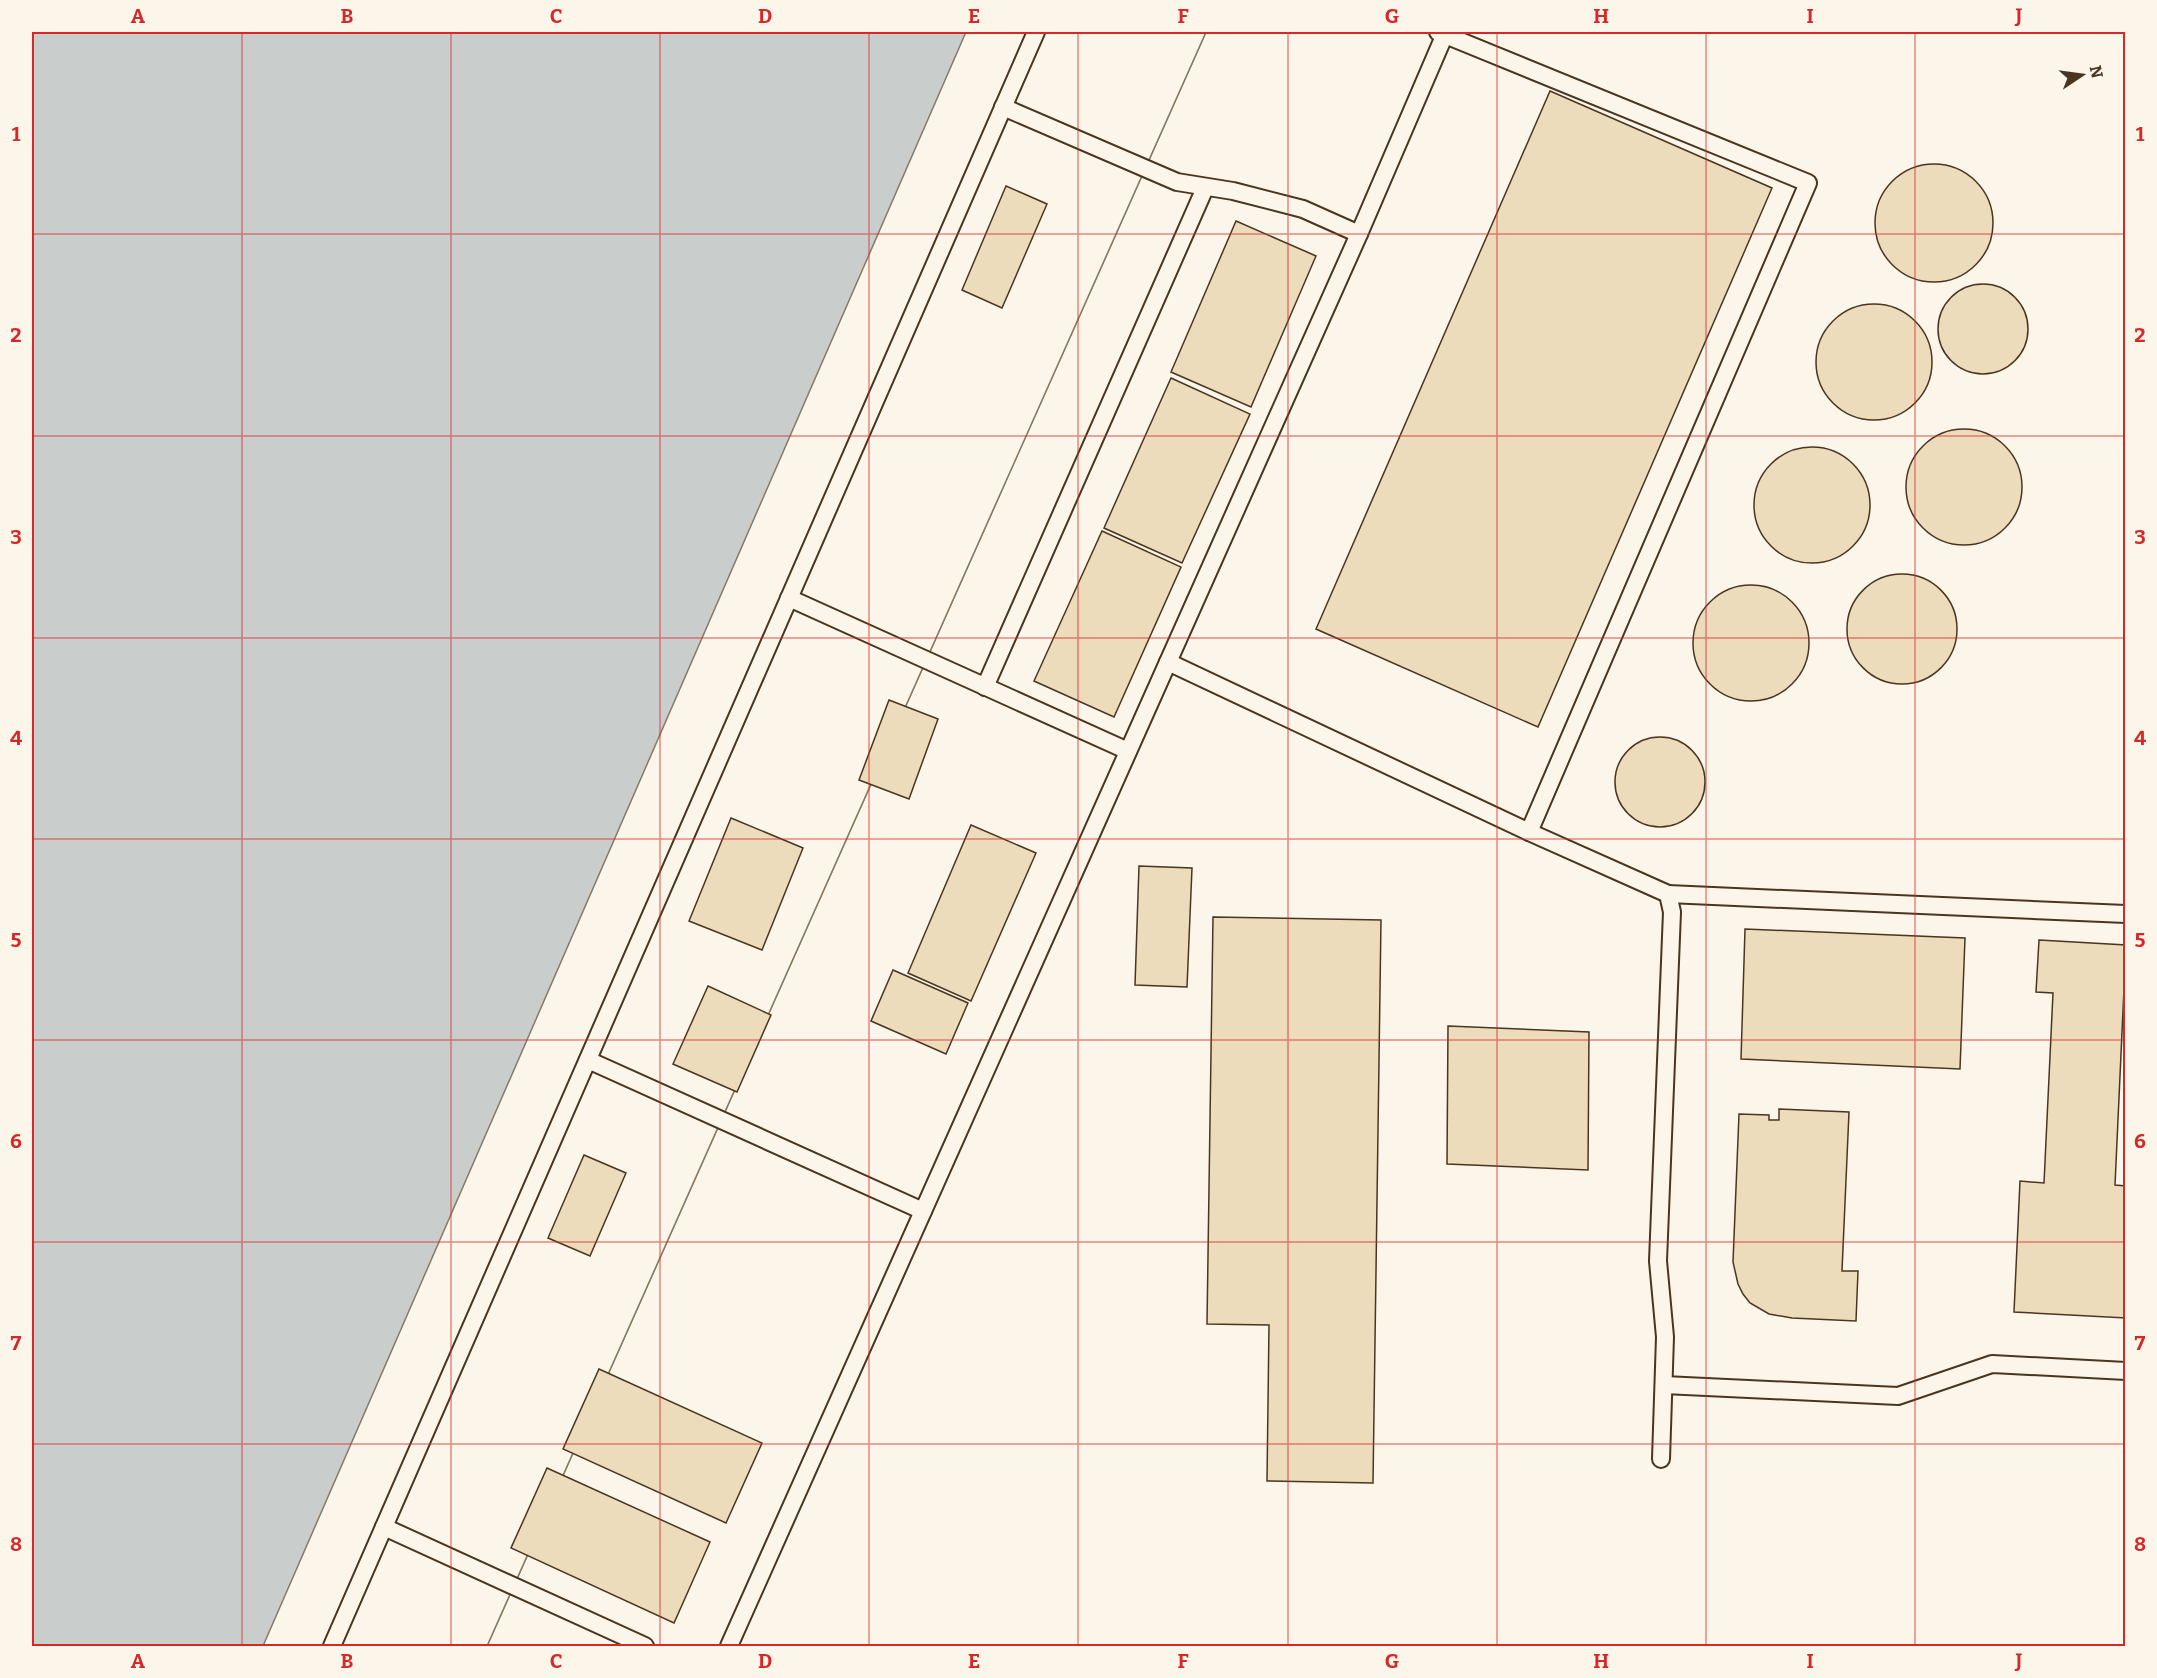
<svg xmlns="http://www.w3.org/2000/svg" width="2157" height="1678" viewBox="0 0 2157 1678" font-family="Bitter,serif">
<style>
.water{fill:#c9cecd;stroke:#887966;stroke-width:1.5}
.pier{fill:#fbf6e9;stroke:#887966;stroke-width:1.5}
.building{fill:#ecdcbc;stroke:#4a3520;stroke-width:1.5}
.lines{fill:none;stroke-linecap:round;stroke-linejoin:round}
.service-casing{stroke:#4a3520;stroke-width:20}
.service{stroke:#fbf6e9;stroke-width:16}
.grid{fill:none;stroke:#d62828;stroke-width:1.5;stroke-opacity:0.55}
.neatline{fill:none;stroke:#d62828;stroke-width:2}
.grid-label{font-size:20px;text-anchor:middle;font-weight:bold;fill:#d62828}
</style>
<rect width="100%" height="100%" fill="#fbf6e9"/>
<polygon class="water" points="32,32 1206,32 487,1646 32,1646"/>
<polygon class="pier" points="966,32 1206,32 487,1646 263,1646"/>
<g class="building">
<polygon points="1550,91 1772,188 1538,727 1316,629"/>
<circle cx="1934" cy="223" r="59"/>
<polygon points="1006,186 1047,204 1002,308 962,290"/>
<polygon points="1236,221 1316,256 1251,407 1171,372"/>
<circle cx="1983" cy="329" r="45"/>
<circle cx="1874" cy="362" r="58"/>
<polygon points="1171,378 1250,414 1182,563 1104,528"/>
<circle cx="1964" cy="487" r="58"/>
<circle cx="1812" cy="505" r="58"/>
<polygon points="1102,531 1181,567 1114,717 1034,681"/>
<circle cx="1902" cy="629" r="55"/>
<circle cx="1751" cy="643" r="58"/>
<polygon points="889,700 938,719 909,799 859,780"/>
<circle cx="1660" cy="782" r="45"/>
<polygon points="731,818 803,848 762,950 689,921"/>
<polygon points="971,825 1036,853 971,1001 908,973"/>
<polygon points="1139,866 1192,868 1187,987 1135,985"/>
<polygon points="1213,917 1381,920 1373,1483 1267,1481 1269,1325 1207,1324"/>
<polygon points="1745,929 1965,938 1960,1069 1741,1059"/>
<polygon points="2039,940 2126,945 2115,1185 2126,1186 2126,1318 2014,1312 2020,1181 2044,1183 2053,993 2036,992"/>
<polygon points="893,970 968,1003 946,1054 871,1021"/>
<polygon points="708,986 771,1015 737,1092 673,1064"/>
<polygon points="1448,1026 1589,1032 1588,1170 1447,1164"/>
<polygon points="1779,1109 1849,1112 1842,1271 1858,1271 1856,1321 1792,1318 1769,1314 1750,1303 1743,1294 1738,1284 1733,1262 1739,1114 1769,1115 1769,1120 1779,1120"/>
<polygon points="584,1155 626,1173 590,1256 548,1238"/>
<polygon points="599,1369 762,1443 726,1523 563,1449"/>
<polygon points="547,1468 710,1542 674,1623 511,1548"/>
</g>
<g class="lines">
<g class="service-casing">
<g id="service">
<polyline points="1438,32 1808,183 1529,832"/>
<polyline points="1003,107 1177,182 1233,191 1303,209 1359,234"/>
<polyline points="789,598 1128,751"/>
<polyline points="1168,662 1529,832 1668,894 1672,912 1658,1261 1665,1337 1661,1459"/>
<polyline points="985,687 1205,188"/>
<polyline points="1668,894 2126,914"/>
<polyline points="588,1060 923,1211"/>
<polyline points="1664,1385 1898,1396 1992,1364 2126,1371"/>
<polyline points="384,1527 645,1646"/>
<polyline points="332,1646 1036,32"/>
<polyline points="729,1646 1359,234 1445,34"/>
</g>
</g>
<use href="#service" class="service"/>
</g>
<path class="grid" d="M242 32V1646M451 32V1646M660 32V1646M869 32V1646M1078 32V1646M1288 32V1646M1497 32V1646M1706 32V1646M1915 32V1646M32 234H2126M32 436H2126M32 638H2126M32 839H2126M32 1040H2126M32 1242H2126M32 1444H2126"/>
<rect width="2157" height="1678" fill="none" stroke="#fbf6e9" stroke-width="66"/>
<g transform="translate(2082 75) rotate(77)" stroke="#fbf6e9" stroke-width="4.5" paint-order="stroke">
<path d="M0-4.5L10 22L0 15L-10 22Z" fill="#4a3520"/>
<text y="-9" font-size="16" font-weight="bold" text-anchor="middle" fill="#4a3520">N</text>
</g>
<rect x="33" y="33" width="2091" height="1612" class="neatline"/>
<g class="grid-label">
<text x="138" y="23">A</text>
<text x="347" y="23">B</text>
<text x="556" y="23">C</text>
<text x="765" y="23">D</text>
<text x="974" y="23">E</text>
<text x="1183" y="23">F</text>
<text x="1392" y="23">G</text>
<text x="1601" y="23">H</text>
<text x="1810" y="23">I</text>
<text x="2019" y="23">J</text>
<text x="16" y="141">1</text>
<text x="2140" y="141">1</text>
<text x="16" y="342">2</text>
<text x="2140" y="342">2</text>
<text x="16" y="544">3</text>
<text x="2140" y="544">3</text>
<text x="16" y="745">4</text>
<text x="2140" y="745">4</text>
<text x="16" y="947">5</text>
<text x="2140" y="947">5</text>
<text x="16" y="1148">6</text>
<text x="2140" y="1148">6</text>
<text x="16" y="1350">7</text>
<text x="2140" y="1350">7</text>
<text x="16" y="1551">8</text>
<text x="2140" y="1551">8</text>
<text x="138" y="1668">A</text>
<text x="347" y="1668">B</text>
<text x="556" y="1668">C</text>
<text x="765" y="1668">D</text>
<text x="974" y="1668">E</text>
<text x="1183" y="1668">F</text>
<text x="1392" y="1668">G</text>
<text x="1601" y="1668">H</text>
<text x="1810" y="1668">I</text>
<text x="2019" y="1668">J</text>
</g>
</svg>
